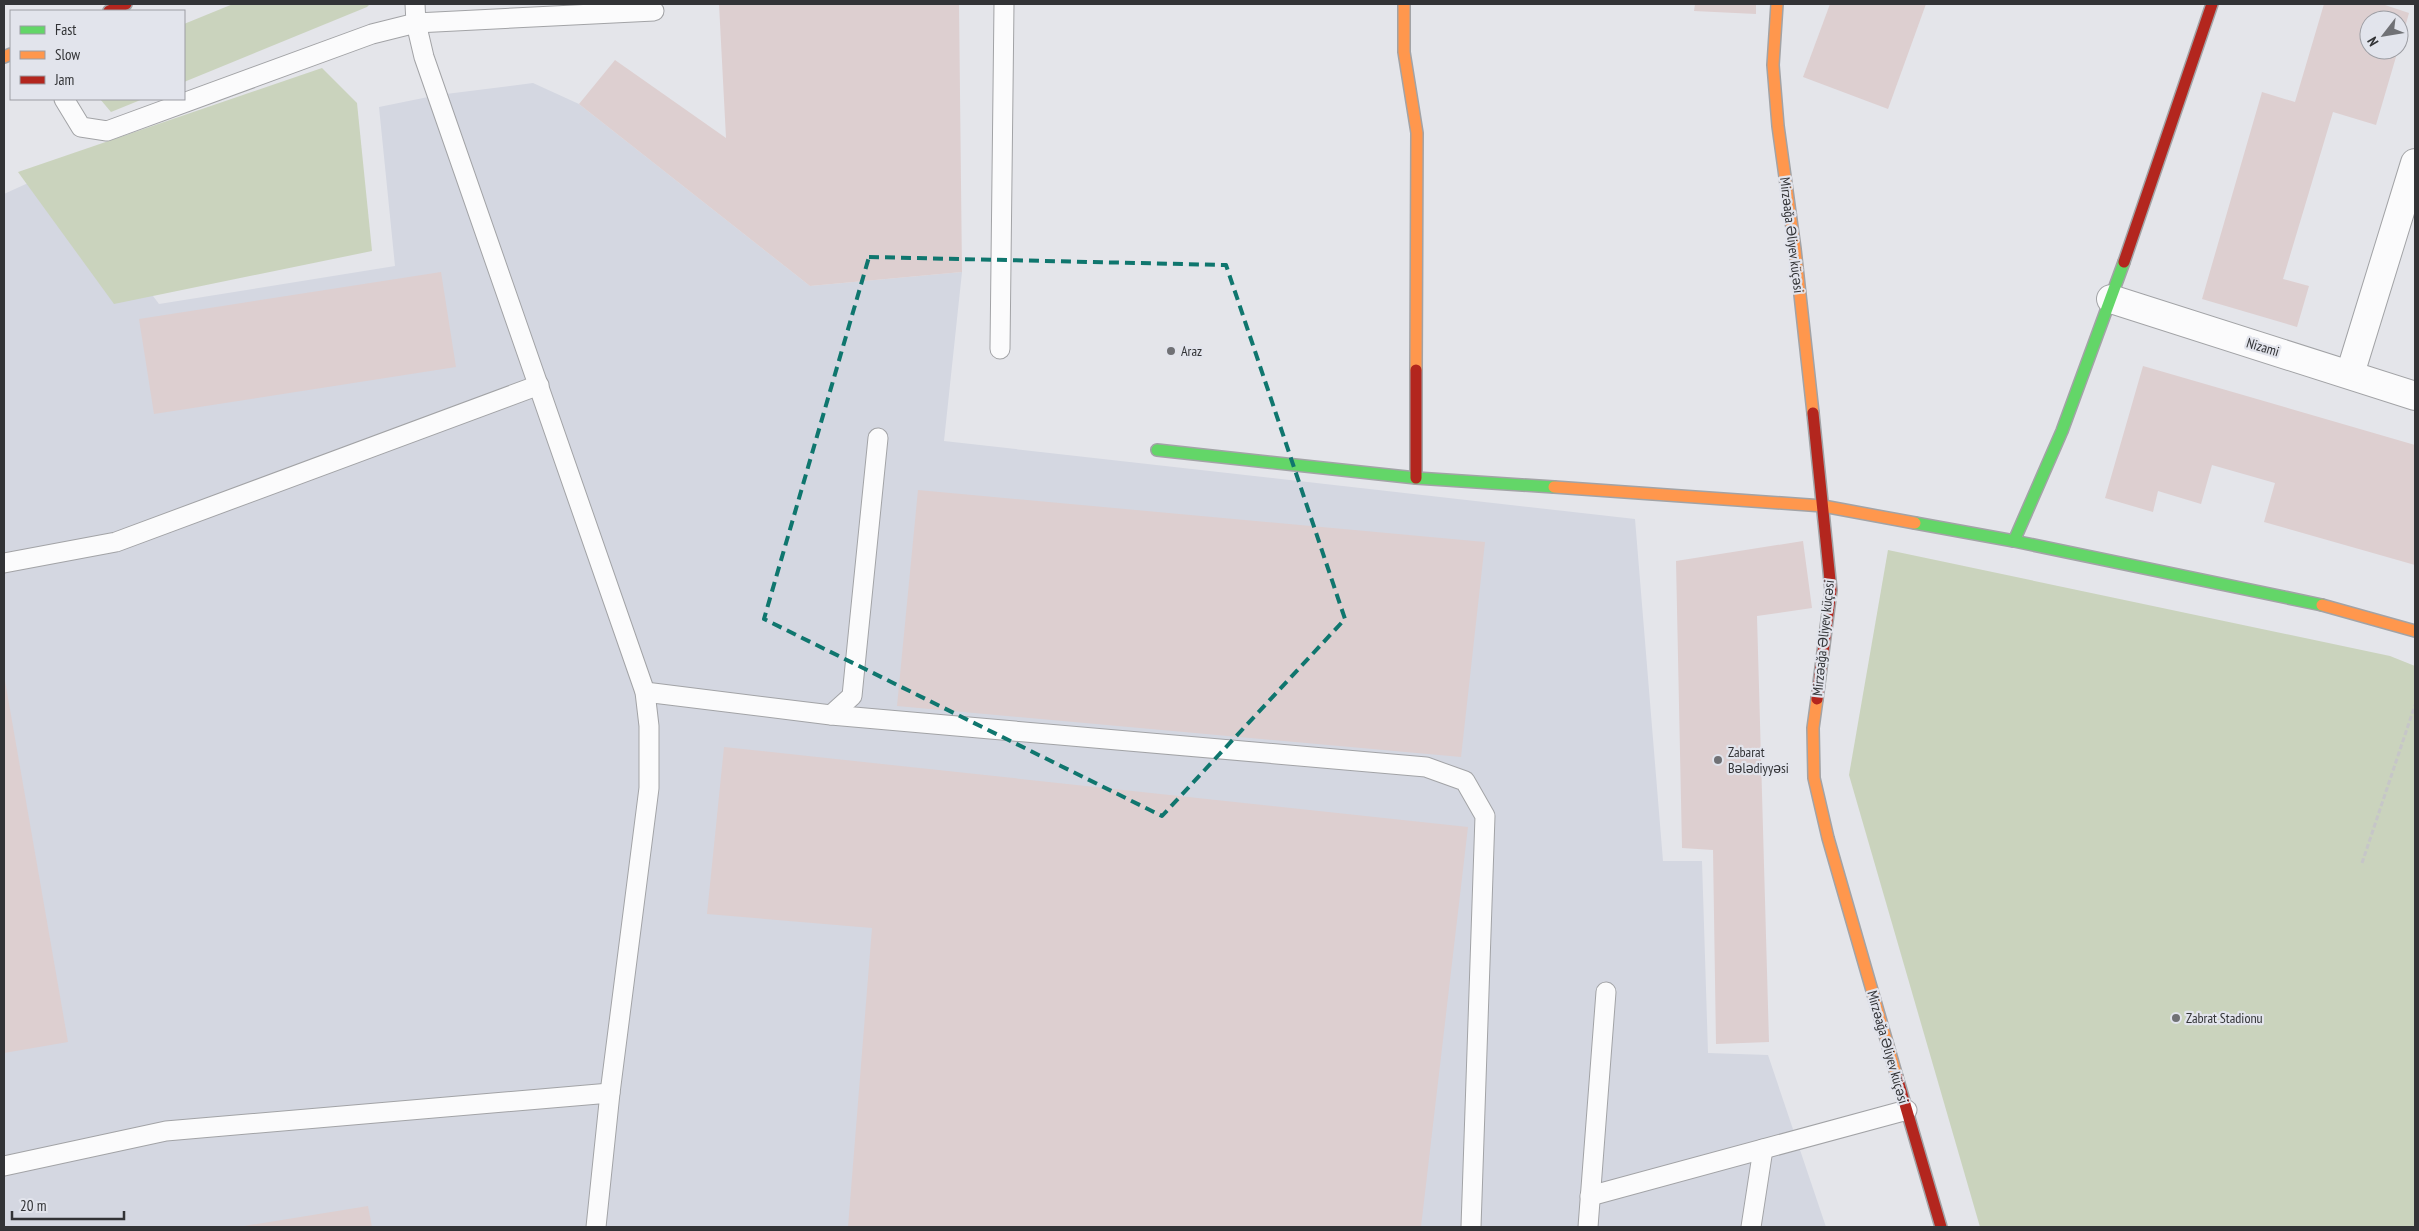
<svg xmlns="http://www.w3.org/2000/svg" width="2419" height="1231" viewBox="0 0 2419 1231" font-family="'PT Sans Narrow',sans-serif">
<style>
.built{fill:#d4d7e1}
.green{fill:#cad3bd}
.building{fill:#ddcfd0}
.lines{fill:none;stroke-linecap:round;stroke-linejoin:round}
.lane-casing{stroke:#a2a3a6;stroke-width:21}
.street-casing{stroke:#a2a3a6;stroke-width:30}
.fast-casing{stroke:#a2a3a6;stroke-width:14}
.slow-casing{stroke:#a2a3a6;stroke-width:14}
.jam-casing{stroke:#a2a3a6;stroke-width:14}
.path{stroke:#c6c6c8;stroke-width:3;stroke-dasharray:5 2.5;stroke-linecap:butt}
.lane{stroke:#fbfbfc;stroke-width:19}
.street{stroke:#fbfbfc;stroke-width:28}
.fast{stroke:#63d668;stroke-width:11}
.slow{stroke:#ff974d;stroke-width:11}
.jam{stroke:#b3261e;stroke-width:11}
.marked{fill:none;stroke:#0f766e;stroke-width:4;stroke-dasharray:10 6;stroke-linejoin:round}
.poi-dot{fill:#707175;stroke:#e2e4ec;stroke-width:2}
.labels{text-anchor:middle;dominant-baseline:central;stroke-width:4.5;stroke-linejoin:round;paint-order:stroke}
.street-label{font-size:14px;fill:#323336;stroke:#e2e4ec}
.poi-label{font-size:14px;fill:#323336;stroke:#e2e4ec;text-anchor:start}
</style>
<rect width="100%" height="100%" fill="#e4e5ea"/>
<polygon class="built" points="533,83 579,104 810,286 962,272 944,441 1635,519 1663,861 1702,861 1708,1053 1768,1055 1826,1227 4,1227 4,194 59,169 159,304 395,266 379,107 438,95"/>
<g class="green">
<polygon points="233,4 370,4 367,7 184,82 184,24"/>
<polygon points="322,68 357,103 372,251 114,304 18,172"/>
<polygon points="100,99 143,99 111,112"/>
<polygon points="1888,550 2390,656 2415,666 2415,1227 1980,1227 1849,775"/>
</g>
<g class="building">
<polygon points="719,4 959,4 962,272 810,286 579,104 615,60 726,138"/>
<polygon points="1695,4 1756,4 1756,14 1694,11"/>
<polygon points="1830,4 1926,4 1888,109 1803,77"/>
<polygon points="2324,4 2382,4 2409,13 2400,45 2399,20 2369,20 2369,50 2398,50 2376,125 2333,112 2283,279 2309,286 2297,327 2202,299 2262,92 2295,102"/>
<polygon points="441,272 456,367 154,414 139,319"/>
<polygon points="2143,366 2415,445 2415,565 2264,522 2275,483 2212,465 2201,504 2158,491 2153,512 2105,498"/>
<polygon points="918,490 1485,542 1461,757 897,706"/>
<polygon points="1803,541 1812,608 1757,616 1769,1042 1716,1044 1713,850 1682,848 1676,561"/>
<polygon points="4,675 68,1042 4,1053"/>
<polygon points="724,747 1468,827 1421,1227 848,1227 872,928 707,914"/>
<polygon points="368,1206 372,1227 245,1227 244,1226"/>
</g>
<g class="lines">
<g class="lane-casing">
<g id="lane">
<polyline points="415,4 416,23 424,57 645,692 649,726 649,788 610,1093 596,1227"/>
<polyline points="64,99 81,127 107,131 372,34 416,23 654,11"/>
<polyline points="1000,349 1004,4"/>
<polyline points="4,563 116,542 539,385"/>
<polyline points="645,692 831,715 852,696 878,438"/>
<polyline points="831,715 1426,767 1465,781 1485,816 1471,1227"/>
<polyline points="4,1166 166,1131 610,1093"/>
<polyline points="1590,1196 1907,1110"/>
<polyline points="1588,1227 1606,992"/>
<polyline points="1751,1227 1763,1149"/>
</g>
</g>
<g class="street-casing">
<g id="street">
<polyline points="2111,299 2415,396"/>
<polyline points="2350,374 2415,163"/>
</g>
</g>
<g class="fast-casing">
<g id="fast">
<polyline points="1157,450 1416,478 1554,487"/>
<polyline points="1915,523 2014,541 2322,605"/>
<polyline points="2014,541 2062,431 2124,262"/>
</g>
</g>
<g class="slow-casing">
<g id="slow">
<polyline points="1404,4 1404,52 1417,133 1416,370"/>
<polyline points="1777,4 1773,65 1778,126 1795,249 1813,413"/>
<polyline points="4,57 11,54"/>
<polyline points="1554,487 1823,506 1915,523"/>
<polyline points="2322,605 2415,631"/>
<polyline points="1817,699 1813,728 1814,778 1828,838 1897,1077"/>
</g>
</g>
<g class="jam-casing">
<g id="jam">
<polyline points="109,11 126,4"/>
<polyline points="2124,262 2212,4"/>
<polyline points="1813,413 1831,590 1817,699"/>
<polyline points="1416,478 1416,370"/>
<polyline points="1897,1077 1941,1227"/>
</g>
</g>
<polyline class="path" points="2362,863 2415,705"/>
<use href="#lane" class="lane"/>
<use href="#street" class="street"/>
<use href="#fast" class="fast"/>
<use href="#slow" class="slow"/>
<use href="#jam" class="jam"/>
</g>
<path class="marked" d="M869 257 1226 265 1345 619 1162 816 764 619Z"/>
<g class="poi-dot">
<circle cx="1171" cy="351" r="5"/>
<circle cx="1718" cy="760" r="5"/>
<circle cx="2176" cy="1018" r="5"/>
</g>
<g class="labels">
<g class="street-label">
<text transform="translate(1792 235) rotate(83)">Mirzəağa Əliyev küçəsi</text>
<text transform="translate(2263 347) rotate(17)">Nizami</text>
<text transform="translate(1823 638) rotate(-84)">Mirzəağa Əliyev küçəsi</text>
<text transform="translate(1888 1047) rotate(74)">Mirzəağa Əliyev küçəsi</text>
</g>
<g class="poi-label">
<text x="1181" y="351">Araz</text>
<text x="1728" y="752">Zabarat<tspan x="1728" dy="16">Bələdiyyəsi</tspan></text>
<text x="2186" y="1018">Zabrat Stadionu</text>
</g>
</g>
<rect width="2419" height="1231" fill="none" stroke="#323336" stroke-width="10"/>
<rect x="10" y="10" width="175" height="90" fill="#e2e4ec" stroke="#9c9da3"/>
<rect x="20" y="26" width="25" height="8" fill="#63d668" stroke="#9c9da3"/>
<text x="55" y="35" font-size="15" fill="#323336">Fast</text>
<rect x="20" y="51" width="25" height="8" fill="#ff974d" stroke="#9c9da3"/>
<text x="55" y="60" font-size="15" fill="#323336">Slow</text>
<rect x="20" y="76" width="25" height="8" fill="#b3261e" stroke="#9c9da3"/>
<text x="55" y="85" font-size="15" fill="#323336">Jam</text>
<g transform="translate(2384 35) rotate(239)"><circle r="24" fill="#e2e4ec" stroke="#9c9da3"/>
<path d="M0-4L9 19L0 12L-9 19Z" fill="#707175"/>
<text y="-8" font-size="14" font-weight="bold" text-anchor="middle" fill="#323336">N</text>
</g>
<path d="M12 1211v8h112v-8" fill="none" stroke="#323336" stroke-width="2.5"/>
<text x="20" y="1211" font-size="15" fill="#323336" stroke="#e2e4ec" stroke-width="4" paint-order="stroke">20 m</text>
</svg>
